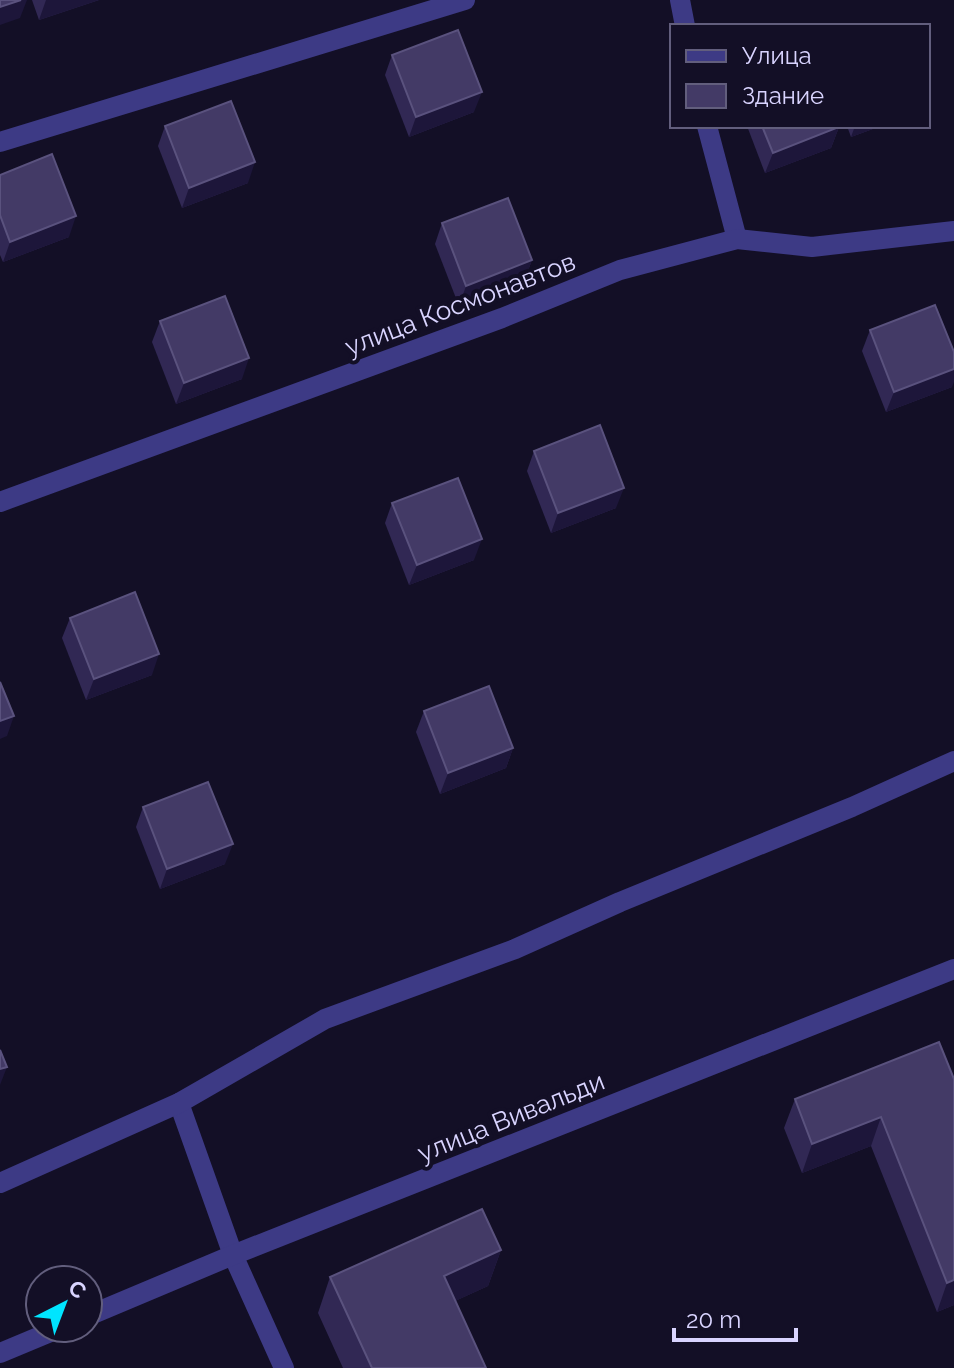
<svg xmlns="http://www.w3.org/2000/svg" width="954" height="1368" viewBox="0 0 954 1368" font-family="Raleway,sans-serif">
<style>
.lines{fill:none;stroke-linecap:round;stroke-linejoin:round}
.lane{stroke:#3d3a85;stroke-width:20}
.street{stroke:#3d3a85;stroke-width:20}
.wall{fill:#312854}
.shaded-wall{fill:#1d163a}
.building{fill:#433a66;stroke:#5a527e;stroke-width:2}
.labels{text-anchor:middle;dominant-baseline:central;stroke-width:8;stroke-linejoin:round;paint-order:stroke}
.street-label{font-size:26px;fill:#d9d4ff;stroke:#130f26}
</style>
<rect width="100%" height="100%" fill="#130f26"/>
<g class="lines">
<g class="lane">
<polyline points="680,0 685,26"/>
<polyline points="707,126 737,239"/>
</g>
<g class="street">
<polyline points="0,142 465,0"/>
<polyline points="0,502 502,318 620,270 737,239 812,247 954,231"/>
<polyline points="179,1103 233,1255 284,1368"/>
<polyline points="0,1183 179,1103 325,1019 515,949 620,902 852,807 954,761"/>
<polyline points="88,1316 233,1255 954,969"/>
<polyline points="0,1353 60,1328"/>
</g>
</g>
<g class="wall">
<polygon points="32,0 99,0 39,20"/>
<polygon points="392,55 474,112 409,137 385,75"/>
<polygon points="165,126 248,183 182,208 158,146"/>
<polygon points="747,126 838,126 839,127 831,148 765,173"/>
<polygon points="847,126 881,126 851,137"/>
<polygon points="0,175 69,237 3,262 0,255"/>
<polygon points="442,223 532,260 524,281 459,306 435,244"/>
<polygon points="160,321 242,379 176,404 152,342"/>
<polygon points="870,330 952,387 886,412 862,351"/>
<polygon points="534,451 616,508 551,533 527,471"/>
<polygon points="392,503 474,560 409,585 385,523"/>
<polygon points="70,618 152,675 86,700 62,638"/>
<polygon points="424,711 513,748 506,768 440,794 416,732"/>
<polygon points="143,807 225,864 160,889 136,827"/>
<polygon points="954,1079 954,1305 937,1312 871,1146 802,1173 784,1128 795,1099"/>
<polygon points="501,1250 488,1286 455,1301 486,1368 343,1368 318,1313 330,1277"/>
</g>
<g class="shaded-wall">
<polygon points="21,0 27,0 20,18 0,25 0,7"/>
<polygon points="46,0 99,0 39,20"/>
<polygon points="482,92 474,112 409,137 416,117"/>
<polygon points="855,126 881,126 851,137"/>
<polygon points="839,127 831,148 765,173 773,153"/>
<polygon points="255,162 248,183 182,208 189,188"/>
<polygon points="76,216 69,237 3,262 10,242"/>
<polygon points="532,260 524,281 459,306 466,286"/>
<polygon points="249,358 242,379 176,404 184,383"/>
<polygon points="954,369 954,382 952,387 886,412 894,392"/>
<polygon points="624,488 616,508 551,533 558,513"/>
<polygon points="482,539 474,560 409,585 417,565"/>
<polygon points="159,654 152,675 86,700 94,679"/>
<polygon points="14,716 7,736 0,739 0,721"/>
<polygon points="513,748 506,768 440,794 448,773"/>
<polygon points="233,844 225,864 160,889 167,869"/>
<polygon points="7,1067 0,1085 0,1069"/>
<polygon points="881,1117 871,1146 802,1173 812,1144"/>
<polygon points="501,1250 488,1286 431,1312 444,1276"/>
<polygon points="954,1280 954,1305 937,1312 947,1283"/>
</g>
<g class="building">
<polygon points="0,0 21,0 0,7"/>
<polygon points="458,30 482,92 416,117 392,55"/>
<polygon points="231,101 255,162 189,188 165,126"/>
<polygon points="762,126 838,126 839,127 773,153"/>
<polygon points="52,154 76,216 10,242 0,215 0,175"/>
<polygon points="508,198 532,260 466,286 442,223"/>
<polygon points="225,296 249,358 184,383 160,321"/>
<polygon points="935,305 954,352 954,369 894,392 870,330"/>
<polygon points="600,425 624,488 558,513 534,451"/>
<polygon points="458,478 482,539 417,565 392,503"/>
<polygon points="135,592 159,654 94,679 70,618"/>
<polygon points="0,682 14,716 0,721"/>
<polygon points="489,686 513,748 448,773 424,711"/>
<polygon points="208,782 233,844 167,869 143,807"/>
<polygon points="939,1042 954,1079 954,1280 947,1283 881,1117 812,1144 795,1099"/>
<polygon points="0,1050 7,1067 0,1069"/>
<polygon points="482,1209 501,1250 444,1276 486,1368 372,1368 330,1277"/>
</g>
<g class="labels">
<g class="street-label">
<text transform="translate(460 304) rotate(-21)">улица Космонавтов</text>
<text transform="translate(511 1117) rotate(-22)">улица Вивальди</text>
</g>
</g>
<rect x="670" y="24" width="260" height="104" fill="#130f26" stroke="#625e7d" stroke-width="2"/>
<rect x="686" y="50" width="40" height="12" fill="#3d3a85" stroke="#625e7d" stroke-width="2"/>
<text x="742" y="64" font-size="24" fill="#d9d4ff">Улица</text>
<rect x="686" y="84" width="40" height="24" fill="#433a66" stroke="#625e7d" stroke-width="2"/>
<text x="742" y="104" font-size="24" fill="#d9d4ff">Здание</text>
<g transform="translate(64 1304) rotate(42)"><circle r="38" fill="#130f26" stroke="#625e7d" stroke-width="2"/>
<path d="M0-6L14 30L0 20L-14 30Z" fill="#00e5ff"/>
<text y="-12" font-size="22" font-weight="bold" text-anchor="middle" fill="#d9d4ff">С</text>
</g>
<path d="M674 1328v12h122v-12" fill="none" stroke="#d9d4ff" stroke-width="4"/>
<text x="686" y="1328" font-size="24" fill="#d9d4ff" stroke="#130f26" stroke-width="6" paint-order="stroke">20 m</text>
</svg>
